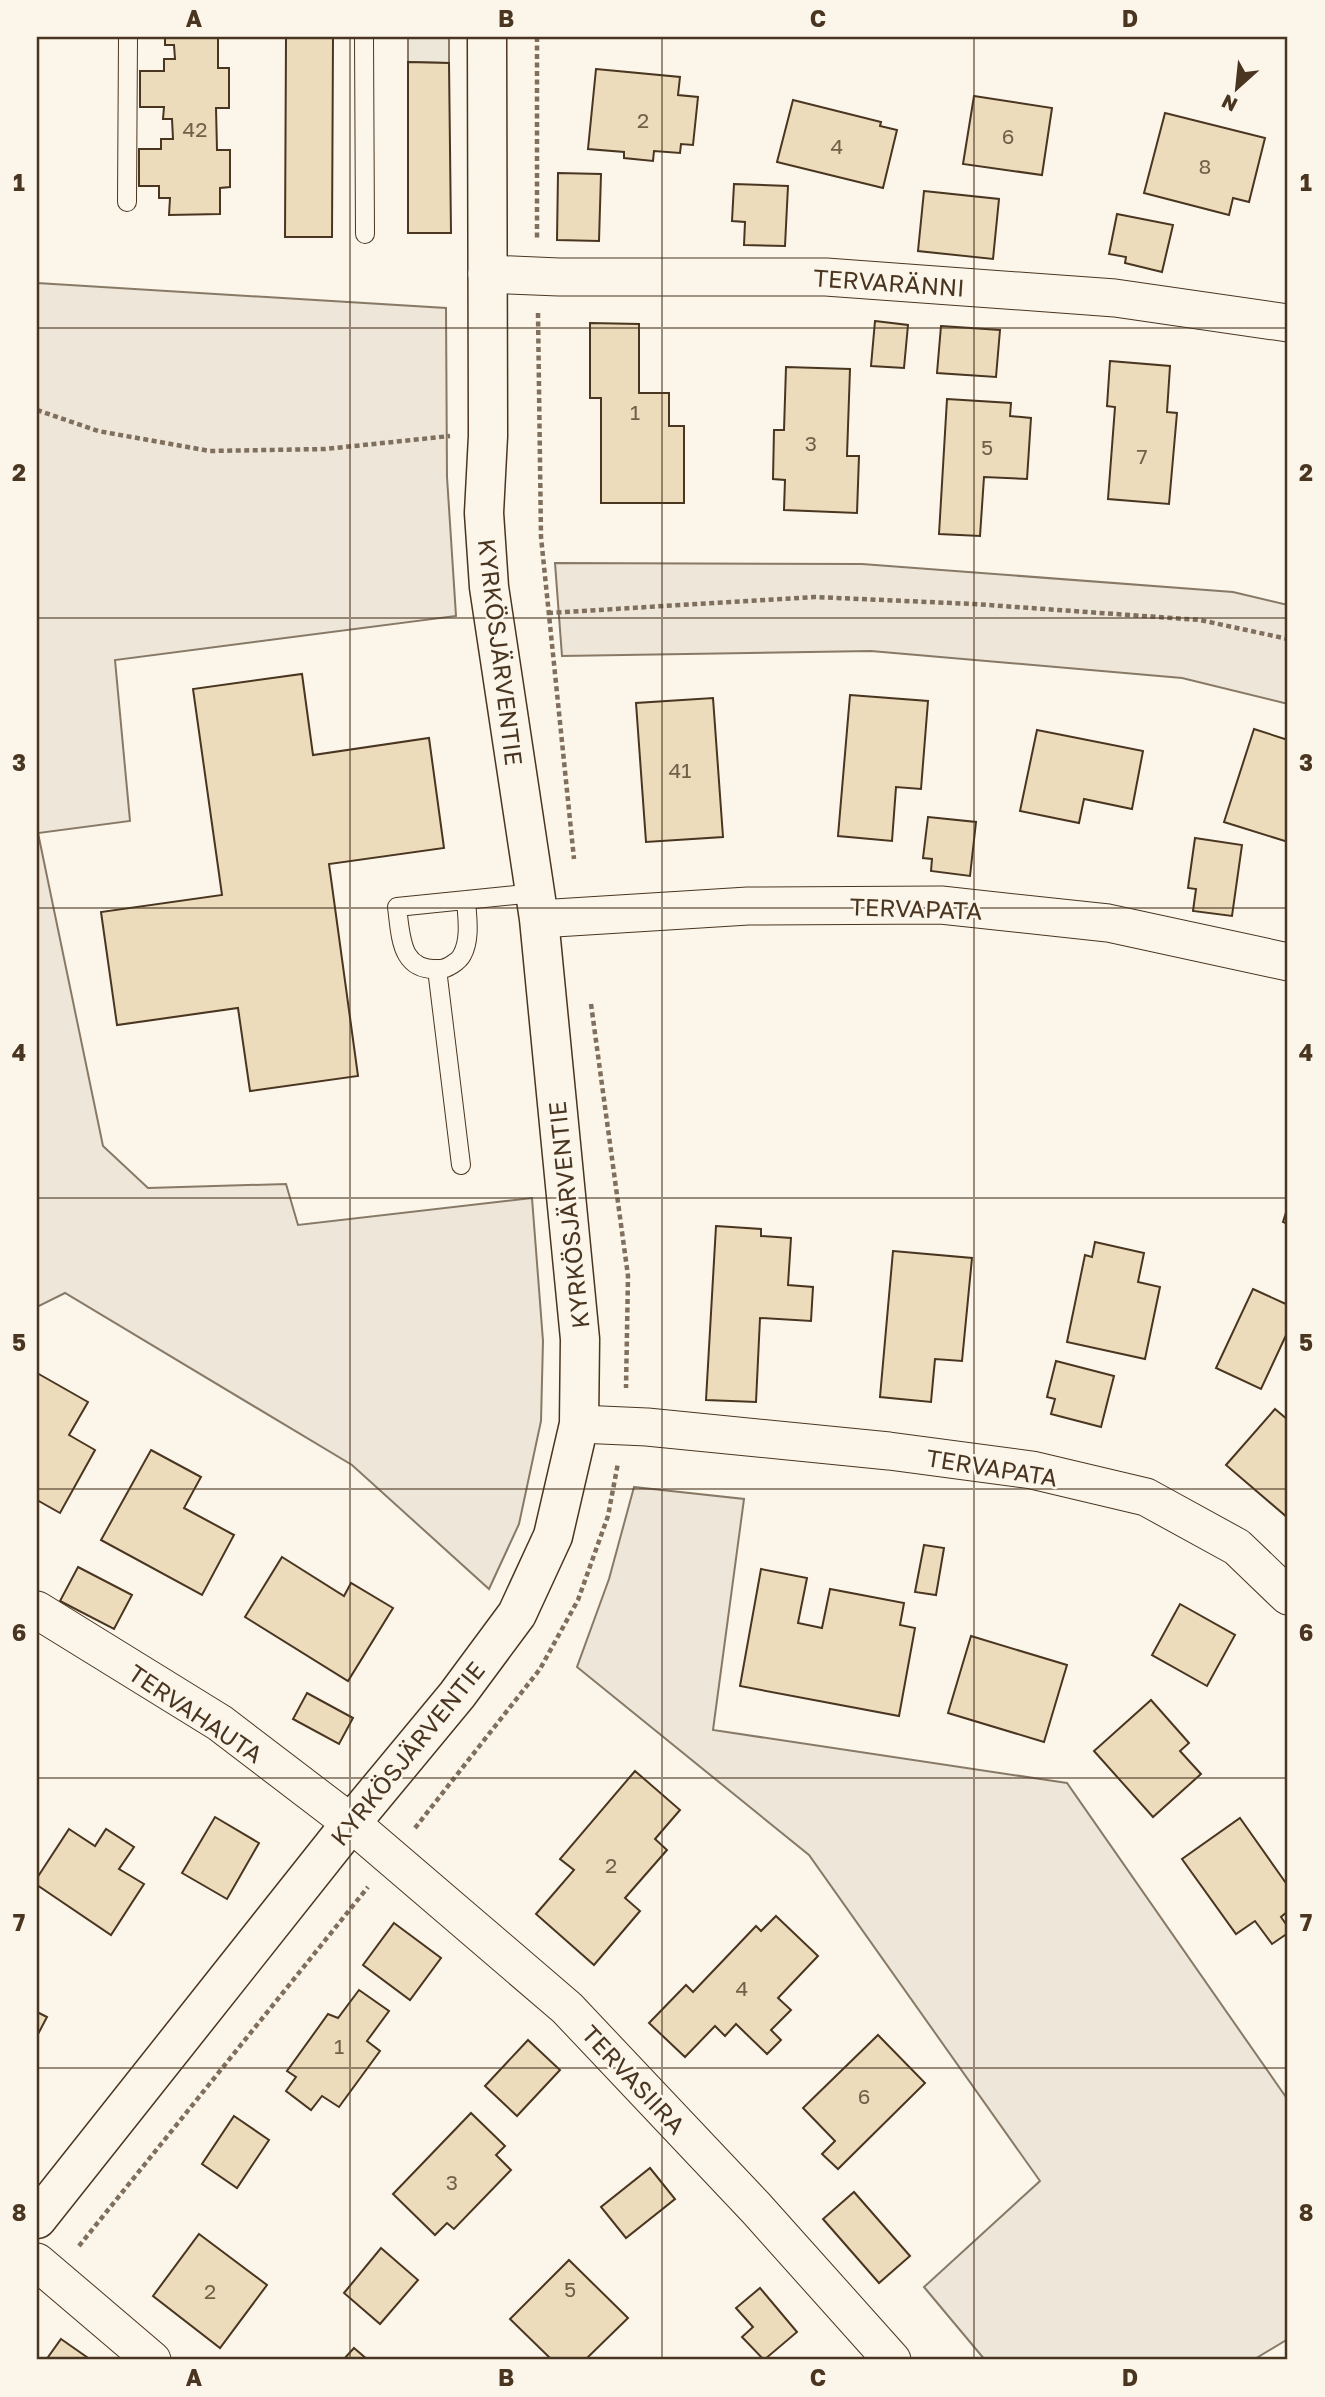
<svg xmlns="http://www.w3.org/2000/svg" width="1325" height="2397" viewBox="0 0 1325 2397" font-family="'Golos Text',sans-serif">
<style>
.green{fill:#ede6d9;stroke:#887966;stroke-width:2}
.parking{fill:#ede7d9;stroke:#887966;stroke-width:2}
.building{fill:#ecdcbc;stroke:#4a3520;stroke-width:2}
.lines{fill:none;stroke-linecap:round;stroke-linejoin:round}
.service-casing{stroke:#4a3520;stroke-width:20}
.minor-casing{stroke:#4a3520;stroke-width:39}
.tertiary-casing{stroke:#4a3520;stroke-width:41}
.path{stroke:#7f6f5c;stroke-width:4.5;stroke-dasharray:5 3.5;stroke-linecap:butt}
.service{stroke:#fbf6e9;stroke-width:18}
.minor{stroke:#fbf6e9;stroke-width:37}
.tertiary{stroke:#fbf6e9;stroke-width:38}
.grid{fill:none;stroke:#4a3520;stroke-width:2;stroke-opacity:0.55}
.labels{text-anchor:middle;dominant-baseline:central;stroke-width:5;stroke-linejoin:round;paint-order:stroke}
.number-label{font-size:21px;fill:#725f47}
.street-label{font-size:24px;fill:#4a3520;stroke:#fbf6e9}
.neatline{fill:none;stroke:#4a3520;stroke-width:2.5}
.grid-label{font-size:23px;text-anchor:middle;font-weight:bold;fill:#4a3520}
</style>
<rect width="100%" height="100%" fill="#fbf6e9"/>
<g class="green">
<polygon points="37,283 446,308 447,477 456,616 115,660 130,821 38,833 103,1146 148,1188 286,1184 298,1225 532,1198 543,1341 541,1421 519,1524 489,1589 352,1465 65,1293 37,1307"/>
<polygon points="555,563 862,564 1233,592 1288,605 1288,704 1182,678 871,651 562,656"/>
<polygon points="634,1487 744,1499 713,1730 1067,1783 1288,2100 1288,2339 1253,2360 985,2360 924,2287 1040,2181 809,1855 577,1667 609,1579"/>
</g>
<polygon class="parking" points="408,37 449,37 449,63 408,62"/>
<g class="building">
<polygon points="165,37 218,37 218,68 229,68 229,108 216,108 217,150 230,150 230,187 220,188 220,214 169,215 170,198 159,198 159,186 139,186 139,149 161,149 161,139 173,139 172,119 163,119 164,107 140,107 140,71 164,71 164,59 175,59 174,45 165,45"/>
<polygon points="286,37 333,37 332,237 285,237"/>
<polygon points="408,62 449,63 451,233 408,233"/>
<polygon points="596,69 680,77 678,95 698,97 693,145 681,144 680,153 654,151 653,161 624,158 624,152 588,149"/>
<polygon points="974,96 1052,108 1042,175 963,164"/>
<polygon points="793,100 881,122 880,126 897,130 883,188 777,162"/>
<polygon points="1165,113 1265,138 1249,202 1233,198 1229,215 1144,193"/>
<polygon points="558,173 601,174 599,241 557,240"/>
<polygon points="734,184 788,186 785,246 744,245 745,222 732,221"/>
<polygon points="924,191 999,199 993,259 918,251"/>
<polygon points="1117,214 1173,225 1162,272 1125,263 1126,257 1109,254"/>
<polygon points="875,321 908,325 904,368 871,366"/>
<polygon points="590,323 639,324 639,393 669,393 669,426 684,426 684,503 601,503 601,398 590,398"/>
<polygon points="941,326 1000,330 996,377 937,373"/>
<polygon points="1110,361 1170,366 1167,412 1177,413 1169,504 1108,499 1115,407 1107,406"/>
<polygon points="786,367 850,369 847,456 859,456 857,513 784,510 785,480 773,479 774,430 784,430"/>
<polygon points="947,399 1011,403 1010,416 1031,418 1027,479 984,477 980,536 939,534"/>
<polygon points="302,674 313,755 429,738 444,848 329,864 358,1076 250,1091 238,1008 117,1025 101,912 222,895 193,689"/>
<polygon points="850,695 928,701 921,789 896,787 892,841 838,836"/>
<polygon points="713,698 723,837 646,842 636,703"/>
<polygon points="1254,729 1288,740 1288,842 1224,822"/>
<polygon points="1037,730 1143,751 1132,809 1084,799 1079,823 1020,811"/>
<polygon points="928,817 976,822 970,876 931,871 932,859 923,858"/>
<polygon points="1195,838 1242,845 1232,916 1193,911 1196,889 1188,888"/>
<polygon points="1288,1206 1288,1224 1283,1222"/>
<polygon points="716,1226 761,1229 761,1236 791,1238 788,1285 813,1287 811,1321 760,1318 756,1402 706,1400"/>
<polygon points="1095,1242 1144,1253 1138,1282 1160,1287 1145,1359 1067,1342 1085,1255 1092,1257"/>
<polygon points="893,1251 972,1258 962,1361 935,1359 931,1402 880,1397"/>
<polygon points="1253,1289 1288,1305 1288,1331 1261,1389 1216,1368"/>
<polygon points="1056,1361 1114,1376 1101,1427 1051,1414 1055,1399 1047,1397"/>
<polygon points="37,1373 88,1402 69,1435 95,1450 60,1513 37,1500"/>
<polygon points="1275,1409 1288,1420 1288,1518 1226,1465"/>
<polygon points="151,1450 201,1477 184,1508 234,1535 202,1595 101,1540"/>
<polygon points="924,1545 944,1548 936,1595 915,1592"/>
<polygon points="282,1557 344,1596 351,1583 393,1608 348,1681 245,1617"/>
<polygon points="78,1567 132,1595 114,1629 60,1601"/>
<polygon points="761,1569 807,1578 798,1623 822,1628 830,1589 904,1603 900,1625 915,1628 899,1716 740,1686"/>
<polygon points="1180,1604 1235,1635 1207,1686 1152,1655"/>
<polygon points="971,1636 1067,1665 1044,1742 948,1713"/>
<polygon points="307,1693 353,1718 339,1744 293,1719"/>
<polygon points="1151,1700 1189,1743 1180,1751 1201,1774 1153,1817 1094,1751"/>
<polygon points="635,1771 680,1810 655,1839 667,1850 625,1898 640,1911 594,1965 536,1914 574,1870 560,1859"/>
<polygon points="215,1817 259,1843 227,1899 182,1873"/>
<polygon points="1240,1818 1288,1886 1288,1911 1281,1917 1288,1927 1288,1933 1272,1944 1255,1921 1236,1934 1182,1859"/>
<polygon points="69,1829 95,1846 106,1829 134,1847 119,1869 144,1884 111,1935 37,1885 37,1878"/>
<polygon points="776,1916 818,1956 778,1998 791,2010 771,2030 781,2040 767,2054 736,2024 725,2036 715,2026 685,2057 649,2023 686,1985 693,1992 756,1926 761,1931"/>
<polygon points="394,1923 441,1958 410,2000 363,1965"/>
<polygon points="359,1990 389,2011 367,2041 380,2051 339,2107 322,2096 311,2110 286,2091 296,2077 287,2071 328,2014 338,2018"/>
<polygon points="37,2012 47,2017 37,2036"/>
<polygon points="878,2035 925,2083 838,2169 822,2154 835,2141 803,2108"/>
<polygon points="528,2040 560,2070 517,2116 485,2086"/>
<polygon points="471,2113 505,2146 496,2155 511,2170 454,2229 447,2223 435,2235 393,2194"/>
<polygon points="234,2116 269,2140 237,2188 202,2164"/>
<polygon points="650,2168 675,2199 626,2238 601,2207"/>
<polygon points="854,2192 910,2256 879,2283 823,2219"/>
<polygon points="199,2234 267,2285 220,2348 153,2296"/>
<polygon points="381,2248 418,2280 380,2324 344,2293"/>
<polygon points="569,2260 628,2318 585,2360 552,2360 510,2319"/>
<polygon points="760,2288 797,2332 764,2360 742,2337 753,2327 736,2308"/>
<polygon points="61,2339 91,2360 46,2360"/>
<polygon points="354,2348 368,2360 343,2360"/>
</g>
<g class="lines">
<g class="service-casing">
<g id="service">
<polyline points="364,37 365,234"/>
<polyline points="127,202 128,37"/>
<path d="M466 900C467 916 471 939 462 955 459 961 447 969 440 969 400 972 401 937 397 907L535 893"/>
<polyline points="437,969 461,1165"/>
</g>
</g>
<g class="minor-casing">
<g id="minor">
<polyline points="487,274 559,277 826,277 1115,298 1288,323"/>
<polyline points="539,919 748,906 941,905 1108,923 1288,962"/>
<polyline points="579,1424 647,1427 889,1451 1032,1470 1146,1497 1237,1547 1288,1596"/>
<polyline points="37,1610 220,1723 351,1823 567,2008 756,2208 892,2360"/>
<polyline points="37,2262 152,2360"/>
</g>
</g>
<g class="tertiary-casing">
<polyline id="tertiary" points="37,2219 351,1823 457,1695 517,1614 553,1536 579,1424 580,1339 539,919 489,587 484,513 488,436 487,37"/>
</g>
<g class="path">
<polyline points="537,37 537,238"/>
<polyline points="538,313 541,537 574,859"/>
<polyline points="37,410 98,431 210,451 325,449 450,436"/>
<polyline points="548,613 814,597 974,604 1200,620 1288,639"/>
<polyline points="591,1004 628,1276 626,1388"/>
<polyline points="415,1828 540,1669 578,1600 608,1516 618,1463"/>
<polyline points="79,2246 368,1887"/>
</g>
<use href="#service" class="service"/>
<use href="#minor" class="minor"/>
<use href="#tertiary" class="tertiary"/>
</g>
<path class="grid" d="M350 37V2360M662 37V2360M974 37V2360M37 328H1288M37 618H1288M37 908H1288M37 1198H1288M37 1489H1288M37 1778H1288M37 2068H1288"/>
<g class="labels">
<g class="number-label">
<text x="643" y="120">2</text>
<text x="195" y="129">42</text>
<text x="1008" y="136">6</text>
<text x="837" y="146">4</text>
<text x="1205" y="166">8</text>
<text x="635" y="412">1</text>
<text x="811" y="443">3</text>
<text x="987" y="447">5</text>
<text x="1142" y="456">7</text>
<text x="680" y="770">41</text>
<text x="611" y="1865">2</text>
<text x="742" y="1988">4</text>
<text x="339" y="2046">1</text>
<text x="864" y="2096">6</text>
<text x="452" y="2182">3</text>
<text x="570" y="2289">5</text>
<text x="210" y="2291">2</text>
</g>
<g class="street-label">
<text transform="translate(889 282) rotate(4)">TERVARÄNNI</text>
<text transform="translate(501 652) rotate(83)">KYRKÖSJÄRVENTIE</text>
<text transform="translate(916 908) rotate(2)">TERVAPATA</text>
<text transform="translate(568 1215) rotate(-96)">KYRKÖSJÄRVENTIE</text>
<text transform="translate(992 1467) rotate(9)">TERVAPATA</text>
<text transform="translate(196 1713) rotate(34)">TERVAHAUTA</text>
<text transform="translate(407 1753) rotate(-51)">KYRKÖSJÄRVENTIE</text>
<text transform="translate(634 2079) rotate(47)">TERVASIIRA</text>
</g>
</g>
<rect width="1325" height="2397" fill="none" stroke="#fbf6e9" stroke-width="77"/>
<g transform="translate(1237 88) rotate(207)" stroke="#fbf6e9" stroke-width="5" paint-order="stroke">
<path d="M0-5L12 26L0 18L-12 26Z" fill="#4a3520"/>
<text y="-10" font-size="19" font-weight="bold" text-anchor="middle" fill="#4a3520">N</text>
</g>
<rect x="38" y="38" width="1248" height="2320" class="neatline"/>
<g class="grid-label">
<text x="194" y="27">A</text>
<text x="506" y="27">B</text>
<text x="818" y="27">C</text>
<text x="1130" y="27">D</text>
<text x="19" y="191">1</text>
<text x="1306" y="191">1</text>
<text x="19" y="481">2</text>
<text x="1306" y="481">2</text>
<text x="19" y="771">3</text>
<text x="1306" y="771">3</text>
<text x="19" y="1061">4</text>
<text x="1306" y="1061">4</text>
<text x="19" y="1351">5</text>
<text x="1306" y="1351">5</text>
<text x="19" y="1641">6</text>
<text x="1306" y="1641">6</text>
<text x="19" y="1931">7</text>
<text x="1306" y="1931">7</text>
<text x="19" y="2221">8</text>
<text x="1306" y="2221">8</text>
<text x="194" y="2386">A</text>
<text x="506" y="2386">B</text>
<text x="818" y="2386">C</text>
<text x="1130" y="2386">D</text>
</g>
</svg>
